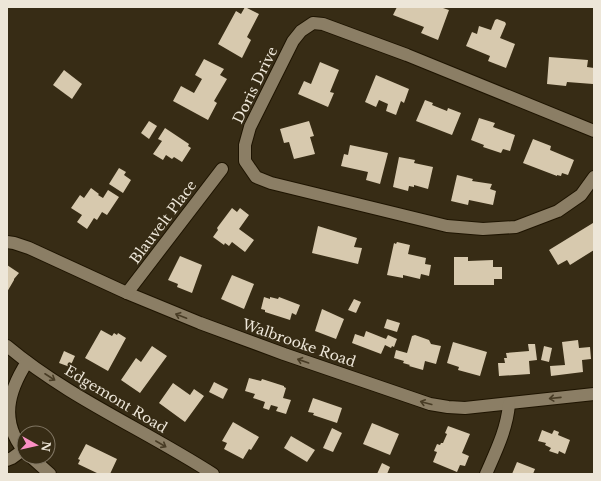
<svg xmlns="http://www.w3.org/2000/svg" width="601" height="481" viewBox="0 0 601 481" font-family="'Libre Baskerville',serif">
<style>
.building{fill:#d7c9ae}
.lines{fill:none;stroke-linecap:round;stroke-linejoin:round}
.minor-casing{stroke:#1e1401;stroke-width:14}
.minor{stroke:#8b7e65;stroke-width:12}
.oneway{stroke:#483c25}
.labels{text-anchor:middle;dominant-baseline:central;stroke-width:4;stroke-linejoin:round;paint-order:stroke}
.street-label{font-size:14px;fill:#ede6d8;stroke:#372c15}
</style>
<rect width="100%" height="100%" fill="#372c15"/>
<g class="building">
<polygon points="245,7 259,14 247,37 251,40 242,58 218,44 236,11 241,14"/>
<polygon points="397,7 440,7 449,10 438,40 421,33 424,27 393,15"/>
<polygon points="497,19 505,22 506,24 500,38 515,44 506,68 488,61 490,56 466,46 472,32 477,34 479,26 491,30 495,20"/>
<polygon points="549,57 588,60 587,67 594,68 593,84 567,82 566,86 547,84"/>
<polygon points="204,59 224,69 220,75 227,79 214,101 217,103 208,120 173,101 181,86 194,93 202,79 195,75"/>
<polygon points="320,62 339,70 330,92 334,93 328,107 298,94 304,81 311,84"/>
<polygon points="64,70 82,84 72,99 53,85"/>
<polygon points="376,75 409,89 404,103 401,101 396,115 386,111 388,104 379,100 376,107 365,102"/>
<polygon points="425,100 433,103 432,105 447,111 448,108 461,113 452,135 416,121"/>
<polygon points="479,118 495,123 493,127 515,135 510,151 503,149 501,153 483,147 484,145 471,140"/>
<polygon points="149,121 157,126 149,139 141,133"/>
<polygon points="309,121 314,136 310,137 315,154 294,159 289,142 284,143 280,129"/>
<polygon points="165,128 189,144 188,146 191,148 182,162 174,157 172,159 166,155 163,160 153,154 162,141 158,139"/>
<polygon points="533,139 551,146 550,150 574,160 568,175 562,173 561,176 557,175 557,176 523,163"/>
<polygon points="350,145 388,153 380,184 366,180 368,172 341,166 344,154 348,155"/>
<polygon points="399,157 415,160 414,163 433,167 428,189 414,185 414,187 409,186 408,191 393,187"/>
<polygon points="119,168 126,172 124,175 131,180 123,193 109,184"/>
<polygon points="457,175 473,179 472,181 492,184 490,189 496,191 493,205 469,200 468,205 451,201"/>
<polygon points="91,188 99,194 98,195 103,198 108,190 119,197 107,215 102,212 97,220 94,218 87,229 77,222 82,215 71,208 80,195 84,198"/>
<polygon points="232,208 237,212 240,208 249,215 239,229 254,240 245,252 232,242 229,246 225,243 224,245 213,237 218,230 217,228"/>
<polygon points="593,223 594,225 594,250 570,265 567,260 558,265 549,250"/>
<polygon points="318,226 357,238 354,247 362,248 358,264 312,253"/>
<polygon points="397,242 410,245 408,254 426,258 425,264 431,265 429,276 421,274 420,279 403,275 403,278 387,275 394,243 396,244"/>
<polygon points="180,256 202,265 192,293 177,287 178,284 168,280"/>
<polygon points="454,257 468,257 468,261 493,260 493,267 502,267 502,279 494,279 494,285 454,285"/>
<polygon points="7,265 19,273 14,279 14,280 7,292"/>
<polygon points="232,275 254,284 244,309 221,299"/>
<polygon points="264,297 270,299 270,297 278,299 279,297 300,305 296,315 292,313 290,320 265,312 265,310 261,309"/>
<polygon points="354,299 361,302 356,313 348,310"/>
<polygon points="322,309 344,319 336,339 315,331"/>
<polygon points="387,319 400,323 397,332 384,328"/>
<polygon points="101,330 112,336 114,333 117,335 118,333 126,338 108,371 85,358"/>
<polygon points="366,331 386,339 388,335 397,339 394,347 392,346 391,348 385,345 381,354 352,343 355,334 364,337"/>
<polygon points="415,335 429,340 431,344 441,346 436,364 425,361 423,370 409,366 410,365 403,363 404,361 394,358 396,350 407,353 412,336"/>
<polygon points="578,340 579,348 590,347 591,359 582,360 583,372 551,376 550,366 565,365 562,342"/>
<polygon points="453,342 487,352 480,376 458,370 459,367 447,363"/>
<polygon points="528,344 535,344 537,360 529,361 530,374 499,376 498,363 505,363 504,358 507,358 506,353 529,351"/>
<polygon points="152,346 167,356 140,393 121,380 136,358 141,362"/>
<polygon points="544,346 552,348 549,362 541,360"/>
<polygon points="64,351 75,356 70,367 59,363"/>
<polygon points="249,378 261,381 262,379 284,386 284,387 286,388 283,398 291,400 286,414 276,411 278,407 271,405 269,410 263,408 265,402 253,398 255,394 245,391"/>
<polygon points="214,382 228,389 223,399 209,392"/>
<polygon points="173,383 190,395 194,389 204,396 185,422 159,403"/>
<polygon points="313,398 342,408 337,423 313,415 314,413 308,412"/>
<polygon points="233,422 259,437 251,450 249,449 243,459 224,449 227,443 222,441"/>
<polygon points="372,423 399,434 390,455 363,444"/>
<polygon points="448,426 470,434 462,453 469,456 465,466 460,465 457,472 433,462 437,452 434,451 437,444 440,445 441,443 443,443 447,434 445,433"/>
<polygon points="332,428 342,433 333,452 323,448"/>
<polygon points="542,430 552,434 554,430 559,432 558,435 570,440 565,454 559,451 558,454 549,451 551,448 545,445 546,443 538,441"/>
<polygon points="291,436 315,450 307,462 284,448"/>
<polygon points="86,444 117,459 110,474 99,474 78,464 80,460 78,459"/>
<polygon points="517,462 535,469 533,474 512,474"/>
<polygon points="382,463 390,467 387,474 377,474"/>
</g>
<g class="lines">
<g class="minor-casing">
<g id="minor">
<polyline points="594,131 407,55 323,24 313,23 301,31 293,41 250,127 245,145 245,161 256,177 271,183 447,226 483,229 516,227 558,211 581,195 594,177"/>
<polyline points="7,242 14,243 29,248 127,293 200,323 284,354 430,404 448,407 465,408 594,394"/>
<polyline points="127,293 222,169"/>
<path d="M7 346C69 398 145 430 213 474"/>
<path d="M24 451C0 421 8 392 27 362"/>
<polyline points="31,457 50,474"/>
<polyline points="7,460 12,458 23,450"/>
<path d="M486 474C496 451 507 429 509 404"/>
</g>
</g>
<use href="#minor" class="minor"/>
</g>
<defs><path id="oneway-shaft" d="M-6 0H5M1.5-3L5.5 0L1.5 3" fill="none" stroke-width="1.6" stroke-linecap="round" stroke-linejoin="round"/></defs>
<g class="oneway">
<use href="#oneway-shaft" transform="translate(181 316) rotate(-159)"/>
<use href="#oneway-shaft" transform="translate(303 361) rotate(-161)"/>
<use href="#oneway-shaft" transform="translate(50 377) rotate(33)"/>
<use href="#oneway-shaft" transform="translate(555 398) rotate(174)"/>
<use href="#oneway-shaft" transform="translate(426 403) rotate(-165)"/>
<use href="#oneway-shaft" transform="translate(161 444) rotate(30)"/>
</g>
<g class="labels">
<g class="street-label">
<text transform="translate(255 85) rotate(-64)">Doris Drive</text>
<text transform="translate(163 222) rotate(-53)">Blauvelt Place</text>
<text transform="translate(299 343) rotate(19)">Walbrooke Road</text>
<text transform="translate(116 399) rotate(31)">Edgemont Road</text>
</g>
</g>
<rect width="601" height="481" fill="none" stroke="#ede6d8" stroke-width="16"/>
<g transform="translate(36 445) rotate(98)"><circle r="19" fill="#372c15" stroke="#807663"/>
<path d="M0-3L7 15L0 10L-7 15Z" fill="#fb8fc4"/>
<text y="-6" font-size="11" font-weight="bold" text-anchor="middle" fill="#ede6d8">N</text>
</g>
</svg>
